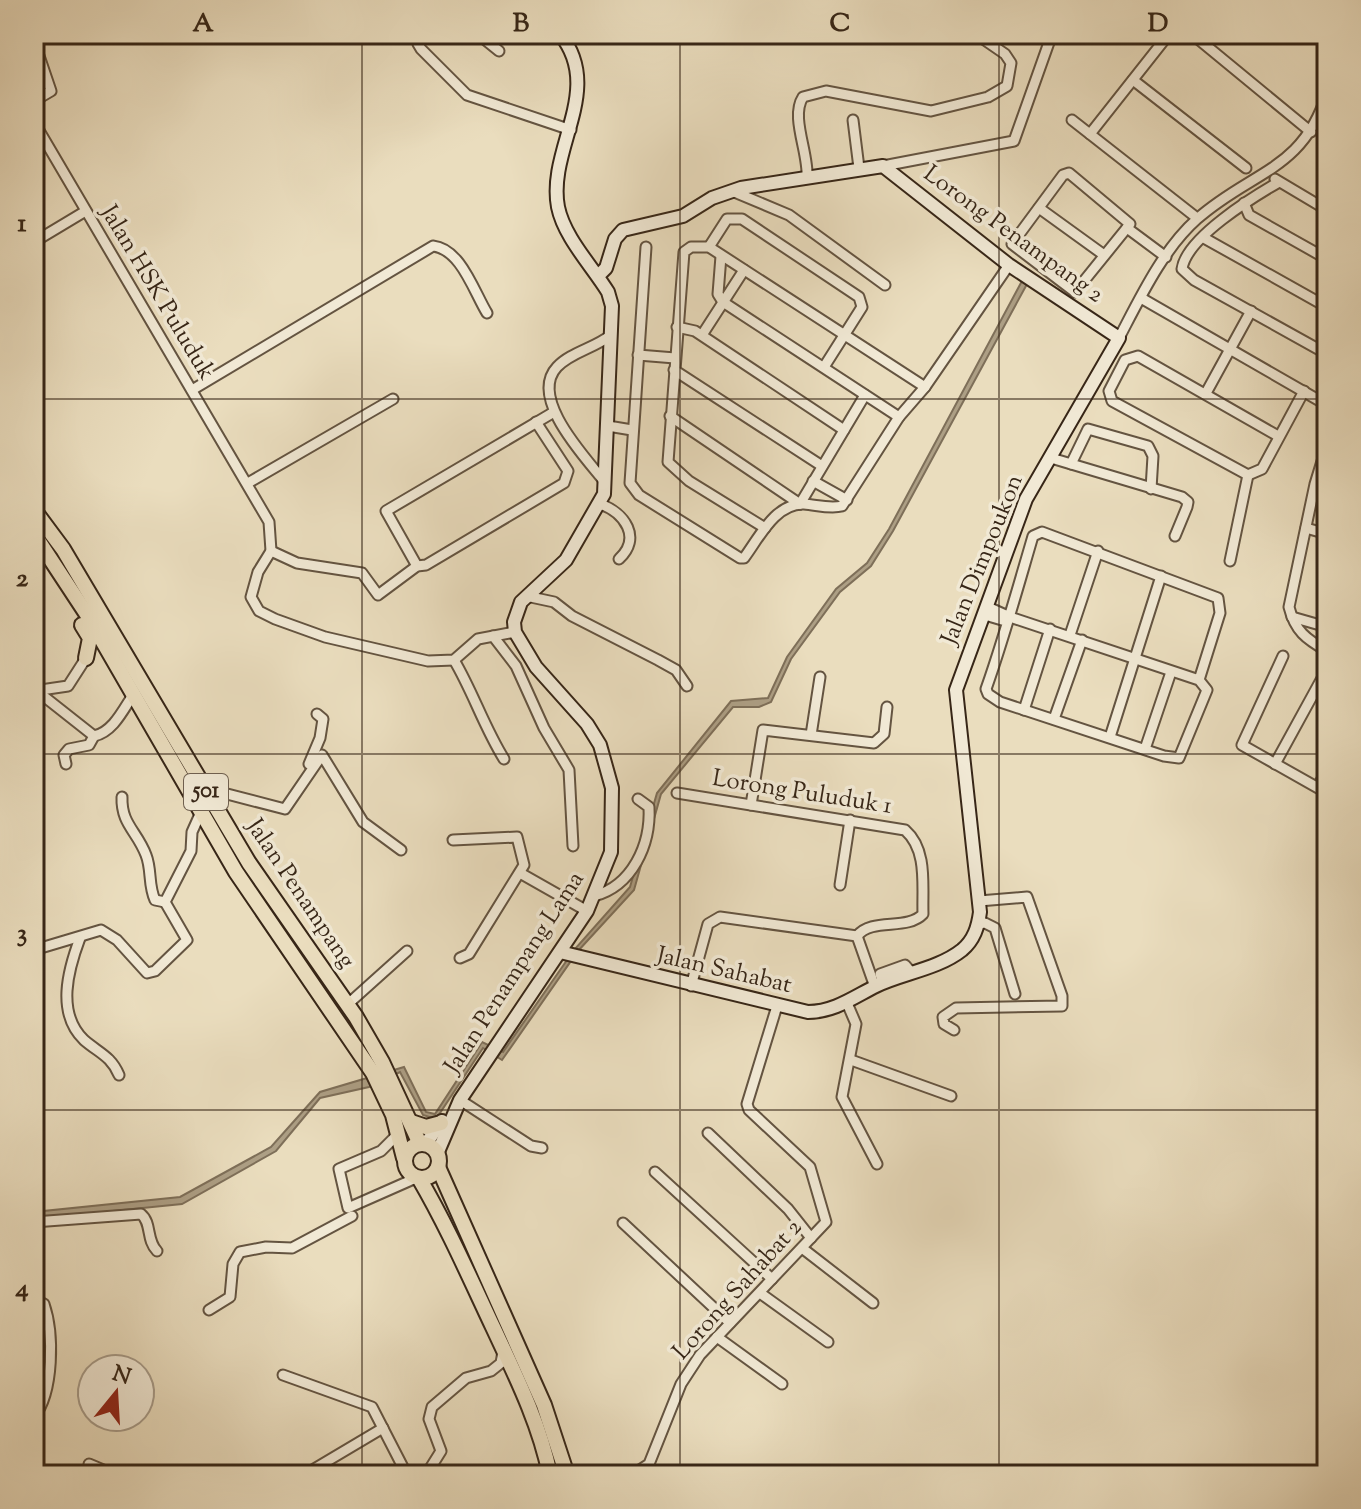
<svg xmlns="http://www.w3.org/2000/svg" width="1361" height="1509" viewBox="0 0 1361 1509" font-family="'Sorts Mill Goudy',serif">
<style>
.water{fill:#ad9f85;stroke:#7e6f59;stroke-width:2}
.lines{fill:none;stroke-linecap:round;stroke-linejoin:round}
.street-casing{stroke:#645441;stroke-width:13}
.secondary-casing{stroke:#372617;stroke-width:16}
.primary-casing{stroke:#372617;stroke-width:18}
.street{stroke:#f1e9d5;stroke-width:9}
.secondary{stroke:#f1e9d5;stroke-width:12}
.primary{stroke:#eaddbe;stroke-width:14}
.grid{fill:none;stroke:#372617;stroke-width:2;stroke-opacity:0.55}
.labels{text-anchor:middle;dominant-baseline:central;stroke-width:7;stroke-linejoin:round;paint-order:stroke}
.shield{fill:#f1e9d5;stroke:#6f6050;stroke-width:2}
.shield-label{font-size:22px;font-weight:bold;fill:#372617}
.street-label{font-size:24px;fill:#372617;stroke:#f1e9d5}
.neatline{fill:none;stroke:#372617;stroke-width:3}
.grid-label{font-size:26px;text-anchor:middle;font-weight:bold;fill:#372617}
</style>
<rect width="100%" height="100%" fill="#eaddbe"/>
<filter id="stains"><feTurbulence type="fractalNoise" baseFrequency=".0025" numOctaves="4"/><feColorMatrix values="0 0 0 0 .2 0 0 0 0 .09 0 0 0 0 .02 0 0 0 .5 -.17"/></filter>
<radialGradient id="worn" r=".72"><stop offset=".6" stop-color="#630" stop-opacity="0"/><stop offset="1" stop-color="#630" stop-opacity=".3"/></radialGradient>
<polygon class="water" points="1022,281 1027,284 893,531 871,566 840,592 791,659 771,702 759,707 733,707 661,794 634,890 578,951 502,1060 483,1048 436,1119 423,1115 400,1072 369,1087 320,1098 276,1151 182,1204 34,1219 34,1212 180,1197 271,1147 320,1092 404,1067 426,1112 435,1114 482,1042 503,1052 574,950 630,887 657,793 731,701 768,698 787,657 836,589 867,563 889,529"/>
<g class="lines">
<g class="street-casing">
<g id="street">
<polyline points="420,34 418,44 421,49 467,95 571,130"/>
<polyline points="478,34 499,51"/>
<polyline points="1192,34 1311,132"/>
<polyline points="1324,34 1327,50"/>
<polyline points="34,41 51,91 34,101"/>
<polyline points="1133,80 1246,168"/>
<polyline points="853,120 859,168"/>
<polyline points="1072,120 1197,218"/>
<polyline points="34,122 269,522 271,551 258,572 251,597 259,611 275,619 325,637 428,661 454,660 478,639 515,632"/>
<polyline points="1090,134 1169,34"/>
<polyline points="883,166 1014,141 1052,34"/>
<polygon points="1069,173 1130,224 1075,292 1012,244 1063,175"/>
<path d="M807 178C809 153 790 117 803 97L826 91 931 111 988 97 1007 86 1011 63 1005 54 976 34"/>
<polyline points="1275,179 1327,210"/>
<path d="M1279 182C1253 197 1186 238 1182 269L1194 280 1327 354"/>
<polyline points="732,191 789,215 885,285"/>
<polyline points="1244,203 1249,215 1327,259"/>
<polyline points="1039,208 1104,255"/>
<polyline points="1127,228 1166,257"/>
<polyline points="1204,238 1327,307"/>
<polyline points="34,242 84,212"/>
<path d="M646 247 630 483 639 495 740 558H744C759 538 775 503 804 504 817 505 830 509 842 506L899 417 925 387 1009 265"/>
<polyline points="709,247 727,219 742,219 859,297 862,307 824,367"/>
<polyline points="721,256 718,294 723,302 899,417"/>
<polyline points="1141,298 1327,405"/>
<polyline points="677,327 695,331 844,430"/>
<polyline points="702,335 744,270"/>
<path d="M1119 338C1140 298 1163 249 1197 219 1251 171 1303 171 1327 93"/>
<polyline points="638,355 675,358"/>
<polyline points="674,370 822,466"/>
<path d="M192 390 433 246C461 249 474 292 487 313"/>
<polyline points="1206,393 1251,311"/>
<polyline points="670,416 800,504"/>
<polyline points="608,426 632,430"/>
<path d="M1327 445 1315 484 1289 607C1295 631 1306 639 1327 651"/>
<polyline points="1051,458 1182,497 1188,502 1187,507 1175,536"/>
<polyline points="1071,464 1088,429 1148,446 1153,456 1151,489"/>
<polyline points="1248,475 1112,401 1109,391 1125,360 1138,356 1278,436"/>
<polyline points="1248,475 1262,469 1304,391"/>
<path d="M604 481C586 458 528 398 557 367 571 352 595 348 611 335"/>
<polyline points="813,481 847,500"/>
<polyline points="248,483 393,399"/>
<path d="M600 504C625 513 642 538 619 559"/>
<polyline points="800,504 865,395"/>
<polyline points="765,528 689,481 668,462 684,252 691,247 709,247 925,387"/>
<polyline points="1306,528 1327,534"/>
<polyline points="271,551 297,563 362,573 378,595 417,566 426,565 564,483 568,471 536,422"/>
<polyline points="1230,561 1248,475"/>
<polyline points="417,566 386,511 554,412"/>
<polyline points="526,596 554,602 572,616 658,660 676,670 687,686"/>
<path d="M988 607 1010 617 1199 680 1207 690 1179 758 1164 756 1000 702 988 694 986 689C1004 638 1018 587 1033 536L1042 532 1218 598 1220 613 1199 680"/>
<polyline points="985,615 1002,620 1010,617"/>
<polyline points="1292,617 1327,627"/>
<polyline points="1070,635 1098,551"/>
<polyline points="493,636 516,666 544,728 569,770 573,846"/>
<polyline points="1283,656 1242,745 1327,793"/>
<path d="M454 660C473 692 484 727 504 759"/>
<polyline points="34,691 68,686 86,658"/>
<path d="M37 691 94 736C113 732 123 710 133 695"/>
<polyline points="1024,710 1050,629"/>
<polyline points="1054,719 1082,640"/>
<polyline points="811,735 820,677"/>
<polyline points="1110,737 1161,576"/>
<polyline points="1145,749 1171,672"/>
<polyline points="66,764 64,755 69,749 89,745 94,736"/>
<polyline points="309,764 320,738 323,719 317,714"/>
<polyline points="1275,764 1321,680 1327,676"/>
<polyline points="1318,787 1327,769"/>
<polyline points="204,788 285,809 322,755 363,822 401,850"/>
<path d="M677 793 905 830C928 850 922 886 923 914 907 931 872 917 857 936"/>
<path d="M122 797C121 824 137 831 146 855 152 870 148 885 155 900L165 902"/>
<polyline points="751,805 763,730 874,743 884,734 887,707"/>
<polyline points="453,840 517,837 524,865 469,954 460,958"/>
<polyline points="520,873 587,911"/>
<polyline points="840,885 850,820"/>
<path d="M594 896C632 886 651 845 649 807L638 799"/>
<polyline points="978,924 985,923 995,928 1015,994"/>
<polyline points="857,936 875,987"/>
<path d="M80 938C68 970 56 1013 84 1040 99 1053 111 1056 119 1075"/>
<polyline points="34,950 101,930 117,940 147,973 155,971 187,940 165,902 191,851 192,832 201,812"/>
<polyline points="883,983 880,974 905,965 912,973"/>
<polyline points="691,986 708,924 720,917 857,936"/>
<polyline points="847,1003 856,1024 842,1097 877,1164"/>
<polyline points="348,1004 407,951"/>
<polyline points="954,1030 944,1024 943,1017 956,1008 1062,1006 1062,996 1027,897 979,901"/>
<polyline points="851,1060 951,1096"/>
<polyline points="460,1100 531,1146 542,1148"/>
<polyline points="399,1133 381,1151 339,1169 348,1208 416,1178"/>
<polyline points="708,1133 788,1209 811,1238"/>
<polyline points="655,1172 772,1279"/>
<path d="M34 1222 141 1214C152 1223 146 1240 157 1251"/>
<polyline points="623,1223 730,1323"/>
<polyline points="802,1248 873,1303"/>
<polyline points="760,1293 828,1342"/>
<path d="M34 1299 44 1304C54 1333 54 1392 34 1417"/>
<polyline points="209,1310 230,1297 233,1264 240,1252 266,1247 292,1248 352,1216"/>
<polyline points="717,1337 782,1384"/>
<polyline points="283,1375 372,1407 407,1475"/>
<polyline points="89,1464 115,1475"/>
<polyline points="314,1469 383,1428"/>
<polyline points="34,1470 44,1475"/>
<polyline points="426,1475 441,1451 429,1419 432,1407 466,1378 491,1371 501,1363 503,1351"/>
<polyline points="632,1475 649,1464 681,1384 700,1355 826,1222 810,1167 749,1110 747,1104 777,1006"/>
</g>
</g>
<g class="secondary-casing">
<g id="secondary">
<path d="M560 952 808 1012C834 1012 854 997 876 986 903 973 938 969 962 950 974 940 978 927 980 912L956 690 1026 499 1119 338 1009 265 883 166 741 188 712 198 683 216 623 230 615 239 606 268 598 276"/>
<polyline points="425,1145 442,1121"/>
<path d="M437 1154 460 1100 587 911 611 852 612 788 600 745 587 724 536 667 515 632 514 622 521 602 566 560 604 494 612 306 608 292C592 266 564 237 558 207 547 148 605 90 560 34"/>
</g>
</g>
<g class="primary-casing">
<g id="primary">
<polyline points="34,510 63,549 249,863 356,1017 382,1062 420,1144"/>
<polyline points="34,534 88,616 236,872 373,1073 393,1115 404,1158"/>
<polyline points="82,625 90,638 86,658"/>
<polyline points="411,1122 426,1127 441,1123"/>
<circle cx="422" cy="1161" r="17"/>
<polyline points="438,1167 544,1405 567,1475"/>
<path d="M419 1178C447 1226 469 1276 493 1327 515 1374 540 1424 550 1475"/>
</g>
</g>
<use href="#street" class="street"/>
<use href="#secondary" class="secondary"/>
<use href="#primary" class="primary"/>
</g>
<path class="grid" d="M362 34V1475M680 34V1475M999 34V1475M34 399H1327M34 754H1327M34 1110H1327"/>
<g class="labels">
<rect class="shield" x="184" y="774" width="44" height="36" rx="6"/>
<g class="shield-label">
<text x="206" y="792">501</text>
</g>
<g class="street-label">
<text transform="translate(1013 235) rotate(36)">Lorong Penampang 2</text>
<text transform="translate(157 293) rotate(59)">Jalan HSK Puluduk</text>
<text transform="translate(983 560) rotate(-68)">Jalan Dimpoukon</text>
<text transform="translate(802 793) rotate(9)">Lorong Puluduk 1</text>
<text transform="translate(300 894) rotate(56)">Jalan Penampang</text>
<text transform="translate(724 971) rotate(13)">Jalan Sahabat</text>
<text transform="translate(515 973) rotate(-57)">Jalan Penampang Lama</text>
<text transform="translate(738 1290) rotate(-48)">Lorong Sahabat 2</text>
</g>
</g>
<rect width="1361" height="1509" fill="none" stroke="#eaddbe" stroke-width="88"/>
<g transform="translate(116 1393) rotate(18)"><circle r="38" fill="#f1e9d5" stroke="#a79b89" stroke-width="2"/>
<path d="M0-6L14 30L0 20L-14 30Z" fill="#8f2418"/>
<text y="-12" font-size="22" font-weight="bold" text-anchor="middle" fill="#372617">N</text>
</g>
<rect x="44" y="44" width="1273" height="1421" class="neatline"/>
<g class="grid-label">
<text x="203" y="31">A</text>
<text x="521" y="31">B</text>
<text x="840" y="31">C</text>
<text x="1158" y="31">D</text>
<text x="22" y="231">1</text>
<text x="22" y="586">2</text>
<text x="22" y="941">3</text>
<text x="22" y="1296">4</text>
</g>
<rect width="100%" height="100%" filter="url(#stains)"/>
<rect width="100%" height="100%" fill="url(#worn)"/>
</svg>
